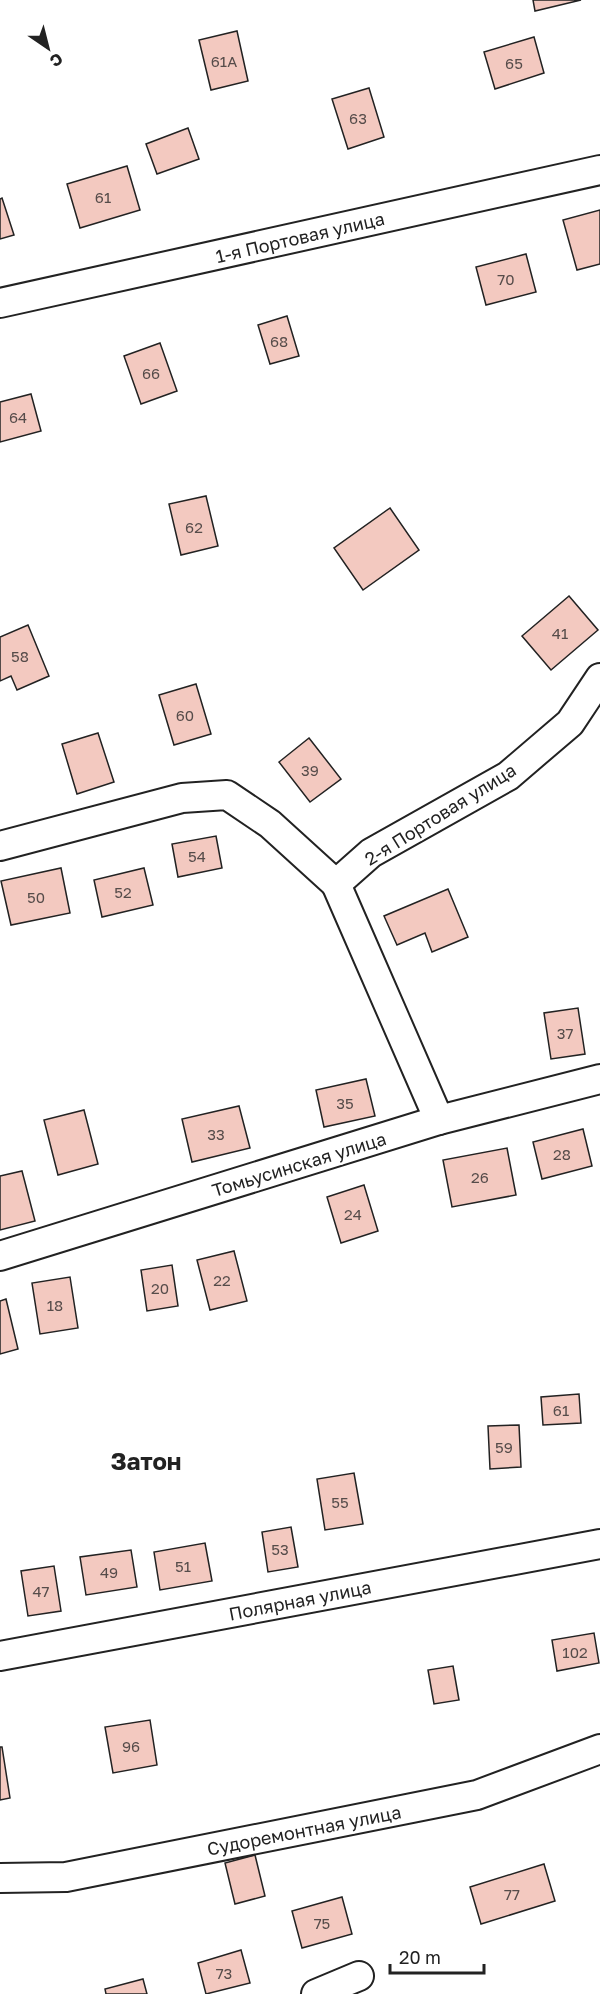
<svg xmlns="http://www.w3.org/2000/svg" width="600" height="1994" viewBox="0 0 600 1994" font-family="'Golos Text',sans-serif">
<style>
.building{fill:#f3c9c0;stroke:#222;stroke-width:1.5}
.lines{fill:none;stroke-linecap:round;stroke-linejoin:round}
.minor-casing{stroke:#222;stroke-width:32}
.minor{stroke:#fff;stroke-width:28}
.labels{text-anchor:middle;dominant-baseline:central;stroke-width:4.5;stroke-linejoin:round;paint-order:stroke}
.number-label{font-size:15px;fill:#564c4a}
.street-label{font-size:18px;fill:#222;stroke:#fff}
.district-label{font-size:24px;font-weight:bold;fill:#222;stroke:#fff}
</style>
<rect width="100%" height="100%" fill="#fff"/>
<g class="building">
<polygon points="533,0 581,0 535,11"/>
<polygon points="237,31 248,81 211,90 199,40"/>
<polygon points="534,37 544,73 495,89 484,52"/>
<polygon points="369,88 384,137 348,149 332,99"/>
<polygon points="188,128 199,159 157,174 146,144"/>
<polygon points="127,166 140,210 80,228 67,184"/>
<polygon points="2,198 14,235 0,239 0,199"/>
<polygon points="600,210 600,264 577,270 563,220"/>
<polygon points="526,254 536,292 486,305 476,267"/>
<polygon points="287,316 299,356 270,364 258,325"/>
<polygon points="160,343 177,391 141,404 124,356"/>
<polygon points="31,394 41,431 0,442 0,402"/>
<polygon points="206,496 218,546 181,555 169,504"/>
<polygon points="390,508 419,550 363,590 334,548"/>
<polygon points="569,596 598,630 551,670 522,636"/>
<polygon points="28,625 49,676 17,690 11,676 0,681 0,637"/>
<polygon points="196,684 211,734 174,745 159,695"/>
<polygon points="98,733 114,782 77,794 62,744"/>
<polygon points="309,738 341,779 310,802 279,762"/>
<polygon points="216,836 222,868 178,877 172,844"/>
<polygon points="61,868 70,913 11,925 1,881"/>
<polygon points="144,868 153,905 102,917 94,880"/>
<polygon points="448,889 468,937 432,952 425,933 397,945 384,916"/>
<polygon points="578,1008 585,1054 551,1059 544,1013"/>
<polygon points="366,1079 375,1116 324,1127 316,1090"/>
<polygon points="239,1106 250,1148 192,1162 182,1119"/>
<polygon points="84,1110 98,1164 58,1175 44,1120"/>
<polygon points="583,1129 592,1166 542,1179 533,1142"/>
<polygon points="507,1148 516,1195 452,1207 443,1160"/>
<polygon points="22,1171 35,1221 0,1230 0,1176"/>
<polygon points="364,1185 378,1231 341,1243 327,1197"/>
<polygon points="234,1251 247,1301 210,1310 197,1260"/>
<polygon points="172,1265 178,1306 147,1311 141,1270"/>
<polygon points="70,1277 78,1328 40,1334 32,1283"/>
<polygon points="6,1299 18,1349 0,1354 0,1301"/>
<polygon points="579,1394 581,1423 543,1425 541,1397"/>
<polygon points="519,1425 521,1467 490,1469 488,1426"/>
<polygon points="354,1473 363,1524 325,1530 317,1479"/>
<polygon points="291,1527 298,1567 268,1572 262,1532"/>
<polygon points="205,1543 212,1581 160,1590 154,1552"/>
<polygon points="131,1550 137,1587 86,1595 80,1557"/>
<polygon points="54,1566 61,1611 28,1616 21,1571"/>
<polygon points="594,1633 599,1663 557,1671 552,1640"/>
<polygon points="453,1666 459,1700 434,1704 428,1670"/>
<polygon points="150,1720 157,1765 113,1773 105,1727"/>
<polygon points="0,1747 2,1747 10,1798 0,1800"/>
<polygon points="255,1855 265,1896 235,1904 225,1863"/>
<polygon points="544,1864 555,1901 481,1924 470,1887"/>
<polygon points="342,1897 352,1934 302,1948 292,1911"/>
<polygon points="241,1950 250,1983 206,1994 198,1963"/>
<polygon points="143,1979 147,1994 106,1994 105,1989"/>
</g>
<g class="lines">
<g class="minor-casing">
<g id="minor">
<polyline points="0,303 600,170"/>
<polyline points="0,846 182,798 227,795 270,824 336,884 371,853 508,776 570,723 600,678"/>
<polyline points="336,884 439,1120"/>
<polyline points="0,1256 439,1120 600,1079"/>
<polyline points="0,1656 600,1544"/>
<polyline points="0,1878 66,1877 477,1795 600,1749"/>
<polyline points="316,1994 359,1976"/>
</g>
</g>
<use href="#minor" class="minor"/>
</g>
<g class="labels">
<g class="number-label">
<text x="224" y="61">61А</text>
<text x="514" y="63">65</text>
<text x="358" y="118">63</text>
<text x="103" y="197">61</text>
<text x="506" y="279">70</text>
<text x="279" y="341">68</text>
<text x="151" y="373">66</text>
<text x="18" y="417">64</text>
<text x="194" y="527">62</text>
<text x="560" y="633">41</text>
<text x="20" y="656">58</text>
<text x="185" y="715">60</text>
<text x="310" y="770">39</text>
<text x="197" y="856">54</text>
<text x="123" y="892">52</text>
<text x="36" y="897">50</text>
<text x="565" y="1033">37</text>
<text x="345" y="1103">35</text>
<text x="216" y="1134">33</text>
<text x="562" y="1154">28</text>
<text x="480" y="1177">26</text>
<text x="353" y="1214">24</text>
<text x="222" y="1280">22</text>
<text x="160" y="1288">20</text>
<text x="55" y="1305">18</text>
<text x="561" y="1410">61</text>
<text x="504" y="1447">59</text>
<text x="340" y="1502">55</text>
<text x="280" y="1549">53</text>
<text x="183" y="1566">51</text>
<text x="109" y="1572">49</text>
<text x="41" y="1591">47</text>
<text x="575" y="1652">102</text>
<text x="131" y="1746">96</text>
<text x="512" y="1894">77</text>
<text x="322" y="1923">75</text>
<text x="224" y="1973">73</text>
</g>
<g class="street-label">
<text transform="translate(300 237) rotate(-13)">1-я Портовая улица</text>
<text transform="translate(440 814) rotate(-32)">2-я Портовая улица</text>
<text transform="translate(299 1164) rotate(-17)">Томьусинская улица</text>
<text transform="translate(300 1600) rotate(-11)">Полярная улица</text>
<text transform="translate(304 1830) rotate(-11)">Судоремонтная улица</text>
</g>
<g class="district-label">
<text x="146" y="1460">Затон</text>
</g>
</g>
<g transform="translate(48 48) rotate(145)" stroke="#ffffff" stroke-width="4.5" paint-order="stroke">
<path d="M0-4.5L10 22L0 15L-10 22Z" fill="#222222"/>
<text y="-9" font-size="16" font-weight="bold" text-anchor="middle" fill="#222222">С</text>
</g>
<path d="M390 1964v9h94v-9" fill="none" stroke="#222222" stroke-width="3"/>
<text x="399" y="1964" font-size="18" fill="#222222" stroke="#ffffff" stroke-width="4.5" paint-order="stroke">20 m</text>
</svg>
